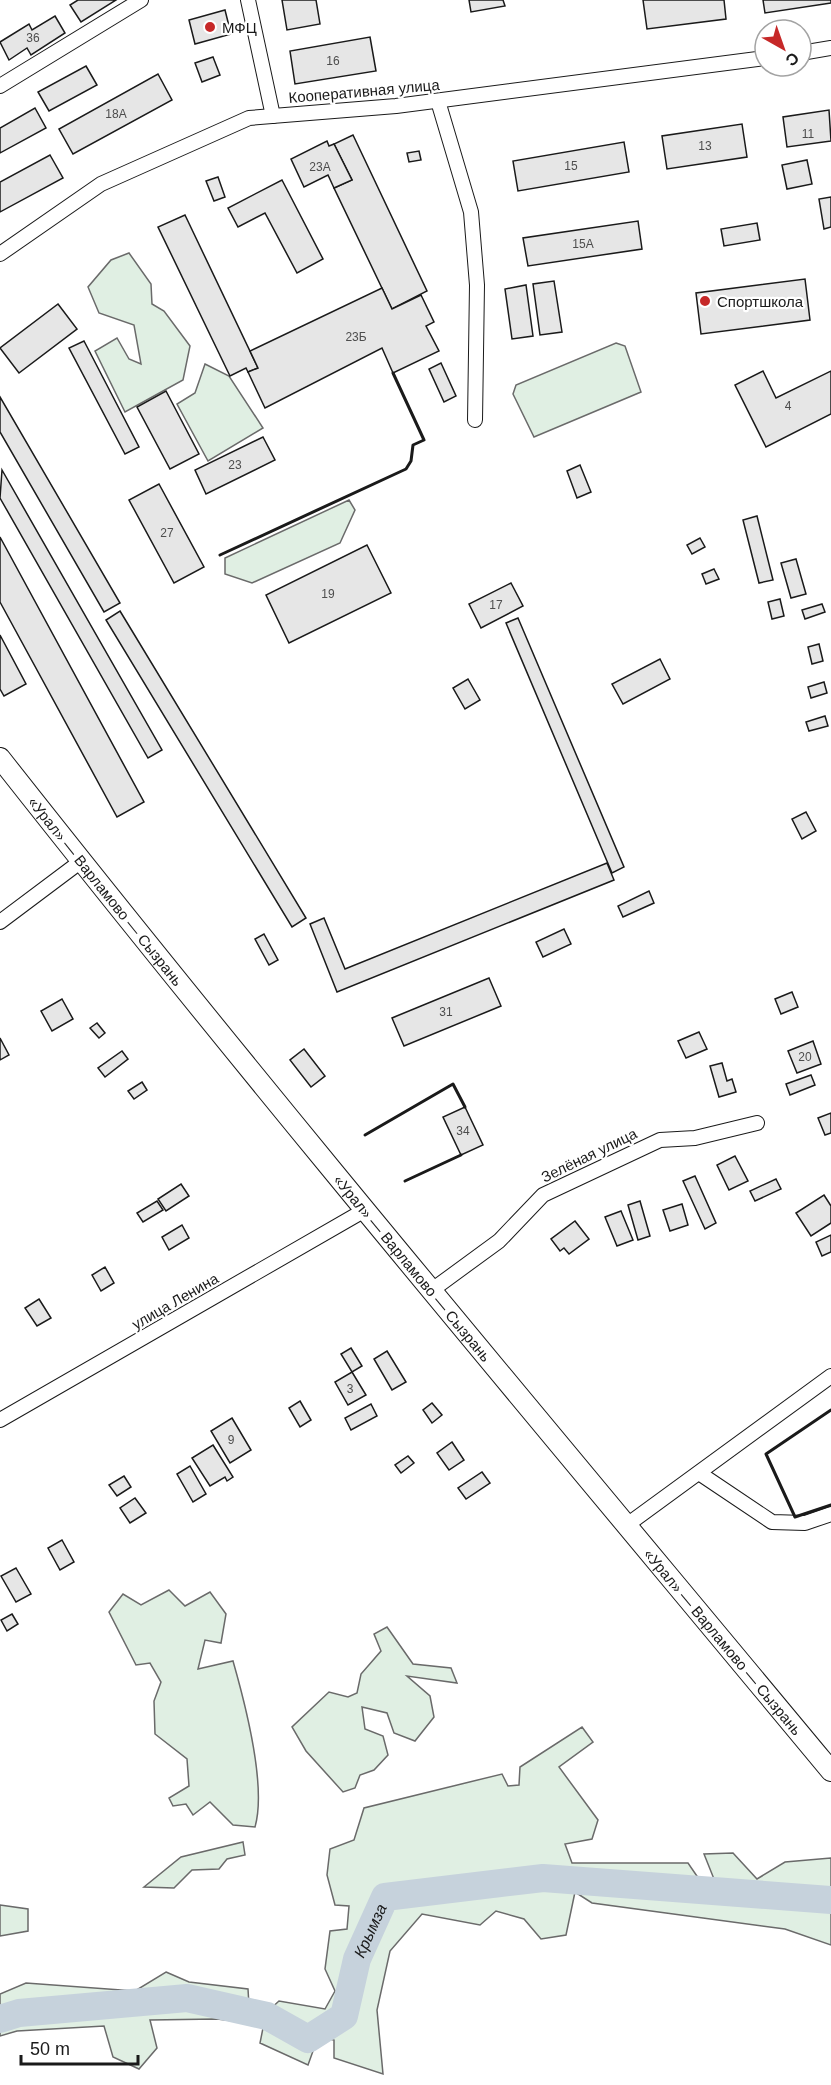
<svg xmlns="http://www.w3.org/2000/svg" width="831" height="2085" viewBox="0 0 831 2085" font-family="Arial,sans-serif">
<style>
.green{fill:#e0efe3;stroke:#6a6a6a;stroke-width:1.5}
.lines{fill:none;stroke-linecap:round;stroke-linejoin:round}
.river{stroke:#c6d2dc;stroke-width:28}
.building{fill:#e6e6e6;stroke:#1a1a1a;stroke-width:1.5}
.minor-casing{stroke:#1a1a1a;stroke-width:16}
.secondary-casing{stroke:#1a1a1a;stroke-width:22}
.minor{stroke:#fff;stroke-width:14}
.secondary{stroke:#fff;stroke-width:20}
.wall{stroke:#1a1a1a;stroke-width:3}
.poi-dot{fill:#c62828;stroke:#fff;stroke-width:2}
.labels{text-anchor:middle;dominant-baseline:central;stroke-width:4.5;stroke-linejoin:round;paint-order:stroke}
.number-label{font-size:12px;fill:#4d4d4d}
.poi-label{font-size:15px;fill:#1a1a1a;stroke:#fff;text-anchor:start}
.street-label{font-size:15px;fill:#1a1a1a;stroke:#fff}
.water-label{font-size:16px;font-style:italic;fill:#1a1a1a;stroke:#fff}
</style>
<rect width="100%" height="100%" fill="#fff"/>
<g class="green">
<polygon points="129,253 151,284 152,304 164,311 190,346 183,380 125,412 95,351 117,338 129,359 141,364 134,325 99,313 88,287 111,260"/>
<polygon points="616,343 625,346 641,392 534,437 513,394 516,385"/>
<polygon points="205,364 229,376 263,428 208,461 177,404 195,393"/>
<polygon points="349,500 355,510 340,543 252,583 225,574 225,558"/>
<path d="M169 1590 185 1606 210 1592 226 1614 221 1643 205 1640 198 1669 233 1661C245 1703 267 1785 255 1827L233 1825 210 1802 193 1815 186 1804 173 1806 169 1798 189 1786 187 1759 155 1734 154 1701 161 1682 150 1663 136 1665 109 1612 123 1594 141 1605Z"/>
<polygon points="387,1627 413,1664 451,1668 457,1683 407,1676 430,1696 434,1717 415,1741 394,1733 387,1713 362,1707 365,1729 383,1736 388,1755 374,1770 360,1775 355,1788 343,1792 306,1751 292,1727 329,1692 348,1697 357,1693 361,1674 381,1651 374,1634"/>
<polygon points="582,1727 593,1742 559,1767 598,1820 592,1839 565,1844 572,1863 688,1863 701,1882 716,1884 704,1854 733,1853 757,1879 785,1862 831,1858 831,1945 785,1929 592,1903 575,1892 566,1935 541,1939 524,1919 496,1911 480,1925 422,1914 390,1951 377,2010 383,2074 334,2058 334,2040 318,2037 308,2065 260,2043 266,2013 279,2001 325,2009 335,1991 325,1969 330,1931 347,1929 349,1906 335,1905 327,1875 330,1849 354,1840 364,1808 502,1774 508,1786 519,1785 520,1767"/>
<polygon points="243,1842 245,1855 227,1859 219,1869 192,1870 174,1888 144,1887 181,1857"/>
<polygon points="0,1905 28,1909 28,1931 0,1936"/>
<polygon points="166,1972 189,1982 248,1989 250,2023 217,2019 150,2020 157,2048 139,2069 113,2057 104,2026 17,2031 0,2036 0,1994 26,1983 135,1991"/>
</g>
<g class="lines">
<path class="river" id="s1" d="M0 2019 19 2013 187 1998 267 2016 308 2039 344 2016 357 1959 385 1897 543 1878 831 1900"/>
</g>
<g class="building">
<polygon points="78,0 116,0 81,22 70,5"/>
<polygon points="282,0 316,0 320,24 287,30"/>
<polygon points="469,0 503,0 505,6 471,12"/>
<polygon points="643,0 724,0 726,19 647,29"/>
<polygon points="763,0 831,0 831,3 765,13"/>
<polygon points="225,10 231,34 195,44 189,20"/>
<polygon points="55,16 65,33 31,55 27,48 9,60 0,42 29,24 32,30"/>
<polygon points="370,37 376,71 295,84 290,51"/>
<polygon points="213,57 220,75 202,82 195,63"/>
<polygon points="86,66 97,85 49,111 38,92"/>
<polygon points="158,74 172,100 73,154 59,129"/>
<polygon points="35,108 46,128 0,153 0,128"/>
<polygon points="829,110 831,141 787,147 783,117"/>
<polygon points="742,124 747,157 667,169 662,136"/>
<polygon points="353,135 427,291 392,309 334,188 352,180 334,144"/>
<polygon points="327,141 329,146 334,144 352,180 334,188 328,175 304,187 291,159"/>
<polygon points="624,142 629,172 518,191 513,161"/>
<polygon points="419,151 421,160 409,162 407,153"/>
<polygon points="50,155 63,178 0,212 0,182"/>
<polygon points="807,160 812,184 787,189 782,165"/>
<polygon points="218,177 225,197 214,201 206,181"/>
<polygon points="282,180 323,259 297,273 265,213 238,227 228,208"/>
<polygon points="831,197 831,227 824,229 819,199"/>
<polygon points="185,215 258,368 248,372 246,368 230,376 158,227"/>
<polygon points="638,221 642,249 528,266 523,238"/>
<polygon points="757,223 760,240 724,246 721,229"/>
<polygon points="805,279 810,320 701,334 696,293"/>
<polygon points="554,281 562,332 540,335 533,284"/>
<polygon points="526,285 533,336 512,339 505,289"/>
<polygon points="382,288 392,309 421,295 434,322 426,326 439,351 393,373 382,348 265,408 248,372 258,368 250,351"/>
<polygon points="58,304 77,329 19,373 0,348"/>
<polygon points="84,341 139,447 125,454 69,348"/>
<polygon points="441,363 456,396 444,402 429,369"/>
<polygon points="763,371 776,398 831,371 831,414 766,447 735,385"/>
<polygon points="166,391 199,454 170,469 137,407"/>
<polygon points="0,397 120,603 104,612 0,432"/>
<polygon points="263,437 275,460 206,494 195,470"/>
<polygon points="580,465 591,492 577,498 567,471"/>
<polygon points="2,470 162,750 148,758 0,498"/>
<polygon points="159,484 204,567 174,583 129,500"/>
<polygon points="757,516 773,580 759,583 743,520"/>
<polygon points="0,537 144,802 117,817 0,602"/>
<polygon points="700,538 705,547 692,554 687,545"/>
<polygon points="367,545 391,593 289,643 266,595"/>
<polygon points="796,559 806,594 791,598 781,563"/>
<polygon points="714,569 719,579 706,584 702,574"/>
<polygon points="511,583 523,606 481,628 469,604"/>
<polygon points="780,599 784,616 772,619 768,602"/>
<polygon points="822,604 825,612 805,619 802,610"/>
<polygon points="120,611 306,918 292,927 106,620"/>
<polygon points="518,618 624,867 612,873 506,623"/>
<polygon points="0,635 26,684 4,696 0,689"/>
<polygon points="819,644 823,661 812,664 808,647"/>
<polygon points="660,659 670,679 623,704 612,684"/>
<polygon points="468,679 480,700 465,709 453,688"/>
<polygon points="824,682 827,693 811,698 808,687"/>
<polygon points="825,716 828,726 809,731 806,722"/>
<polygon points="806,812 816,831 802,839 792,819"/>
<polygon points="607,863 614,880 337,992 310,924 324,918 345,969"/>
<polygon points="649,891 654,903 623,917 618,906"/>
<polygon points="564,929 571,944 543,957 536,942"/>
<polygon points="264,934 278,960 269,965 255,939"/>
<polygon points="489,978 501,1006 404,1046 392,1018"/>
<polygon points="792,992 798,1007 781,1014 775,999"/>
<polygon points="62,999 73,1019 52,1031 41,1011"/>
<polygon points="97,1023 105,1033 99,1038 90,1028"/>
<polygon points="699,1032 707,1049 686,1058 678,1041"/>
<polygon points="0,1038 9,1055 0,1060"/>
<polygon points="813,1041 821,1064 797,1073 788,1051"/>
<polygon points="304,1049 325,1076 311,1087 290,1060"/>
<polygon points="122,1051 128,1059 105,1077 98,1068"/>
<polygon points="722,1063 727,1081 732,1079 736,1092 719,1097 710,1066"/>
<polygon points="811,1075 815,1085 790,1095 786,1084"/>
<polygon points="142,1082 147,1090 134,1099 128,1091"/>
<polygon points="465,1107 483,1145 461,1155 443,1117"/>
<polygon points="831,1113 831,1133 825,1135 818,1118"/>
<polygon points="735,1156 748,1181 729,1190 717,1165"/>
<polygon points="695,1176 716,1223 705,1229 683,1181"/>
<polygon points="776,1179 781,1189 755,1201 750,1191"/>
<polygon points="181,1184 189,1196 166,1211 158,1199"/>
<polygon points="824,1195 831,1206 831,1223 811,1236 796,1213"/>
<polygon points="157,1201 163,1210 143,1222 137,1213"/>
<polygon points="640,1201 650,1236 638,1240 628,1205"/>
<polygon points="682,1204 688,1225 670,1231 663,1210"/>
<polygon points="621,1211 633,1240 617,1246 605,1217"/>
<polygon points="575,1221 589,1239 569,1254 564,1248 560,1251 551,1239"/>
<polygon points="182,1225 189,1238 169,1250 162,1237"/>
<polygon points="831,1235 831,1252 822,1256 816,1242"/>
<polygon points="105,1267 114,1283 101,1291 92,1275"/>
<polygon points="39,1299 51,1318 37,1326 25,1308"/>
<polygon points="351,1348 362,1366 352,1372 341,1354"/>
<polygon points="387,1351 406,1382 392,1390 374,1359"/>
<polygon points="352,1372 366,1395 348,1405 335,1382"/>
<polygon points="300,1401 311,1420 300,1427 289,1408"/>
<polygon points="432,1403 442,1415 432,1423 423,1410"/>
<polygon points="371,1404 377,1416 351,1430 345,1418"/>
<polygon points="232,1418 251,1450 230,1463 211,1431"/>
<polygon points="452,1442 464,1460 449,1470 437,1453"/>
<polygon points="213,1445 233,1477 227,1481 225,1477 210,1486 192,1458"/>
<polygon points="408,1456 414,1463 401,1473 395,1465"/>
<polygon points="190,1466 206,1494 193,1502 177,1474"/>
<polygon points="482,1472 490,1483 466,1499 458,1488"/>
<polygon points="124,1476 131,1487 117,1496 109,1485"/>
<polygon points="135,1498 146,1513 130,1523 120,1508"/>
<polygon points="62,1540 74,1562 60,1570 48,1548"/>
<polygon points="16,1568 31,1594 16,1602 1,1576"/>
<polygon points="12,1614 18,1624 7,1631 1,1620"/>
</g>
<g class="lines">
<g class="minor-casing">
<g id="minor">
<polyline points="248,0 273,116"/>
<polyline points="801,53 831,48"/>
<polyline points="0,86 141,0"/>
<polyline points="438,101 471,212 477,285 475,420"/>
<polyline points="0,254 101,184 249,118 396,106 765,58"/>
<polyline points="0,922 80,862"/>
<polyline points="432,1290 499,1241 543,1195 660,1140 695,1138 757,1123"/>
<polyline points="0,1420 365,1210"/>
<polyline points="699,1473 772,1522 805,1523 831,1514"/>
<polyline points="627,1525 831,1376"/>
</g>
</g>
<g class="secondary-casing">
<g id="secondary">
<path id="s2" d="M0 758C270 1101 552 1435 831 1771"/>
</g>
</g>
<use href="#minor" class="minor"/>
<use href="#secondary" class="secondary"/>
<g class="wall">
<polyline points="220,555 406,469 411,461 413,445 424,440 393,373"/>
<polyline points="365,1135 453,1084 465,1107"/>
<polyline points="405,1181 461,1155"/>
<polyline points="831,1410 766,1454 795,1517 831,1505"/>
</g>
</g>
<g class="poi-dot">
<circle cx="210" cy="27" r="6"/>
<circle cx="705" cy="301" r="6"/>
</g>
<g class="labels">
<g class="number-label">
<text x="33" y="38">36</text>
<text x="333" y="61">16</text>
<text x="116" y="114">18А</text>
<text x="808" y="134">11</text>
<text x="705" y="146">13</text>
<text x="571" y="166">15</text>
<text x="320" y="167">23А</text>
<text x="583" y="244">15А</text>
<text x="356" y="337">23Б</text>
<text x="788" y="406">4</text>
<text x="235" y="465">23</text>
<text x="167" y="533">27</text>
<text x="328" y="594">19</text>
<text x="496" y="605">17</text>
<text x="446" y="1012">31</text>
<text x="805" y="1057">20</text>
<text x="463" y="1131">34</text>
<text x="350" y="1389">3</text>
<text x="231" y="1440">9</text>
</g>
<g class="poi-label">
<text x="222" y="27">МФЦ</text>
<text x="717" y="301">Спортшкола</text>
</g>
<g class="street-label">
<text transform="translate(364 91) rotate(-5)">Кооперативная улица</text>
<text stroke="none"><textPath href="#s2" startOffset="170">«Урал» — Варламово — Сызрань</textPath></text>
<text transform="translate(589 1155) rotate(-26)">Зелёная улица</text>
<text stroke="none"><textPath href="#s2" startOffset="656">«Урал» — Варламово — Сызрань</textPath></text>
<text transform="translate(175 1301) rotate(-30)">улица Ленина</text>
<text stroke="none"><textPath href="#s2" startOffset="1142">«Урал» — Варламово — Сызрань</textPath></text>
</g>
<g class="water-label">
<text stroke="none"><textPath href="#s1" startOffset="450">Крымза</textPath></text>
</g>
</g>
<g transform="translate(783 48) rotate(140)"><circle r="28" fill="#ffffff" stroke="#a3a3a3" stroke-width="1.5"/>
<path d="M0-4.5L10 22L0 15L-10 22Z" fill="#c62828"/>
<text y="-9" font-size="16" font-weight="bold" text-anchor="middle" fill="#1a1a1a">С</text>
</g>
<path d="M21 2055v9h117v-9" fill="none" stroke="#1a1a1a" stroke-width="3"/>
<text x="30" y="2055" font-size="18" fill="#1a1a1a" stroke="#ffffff" stroke-width="4.5" paint-order="stroke">50 m</text>
</svg>
